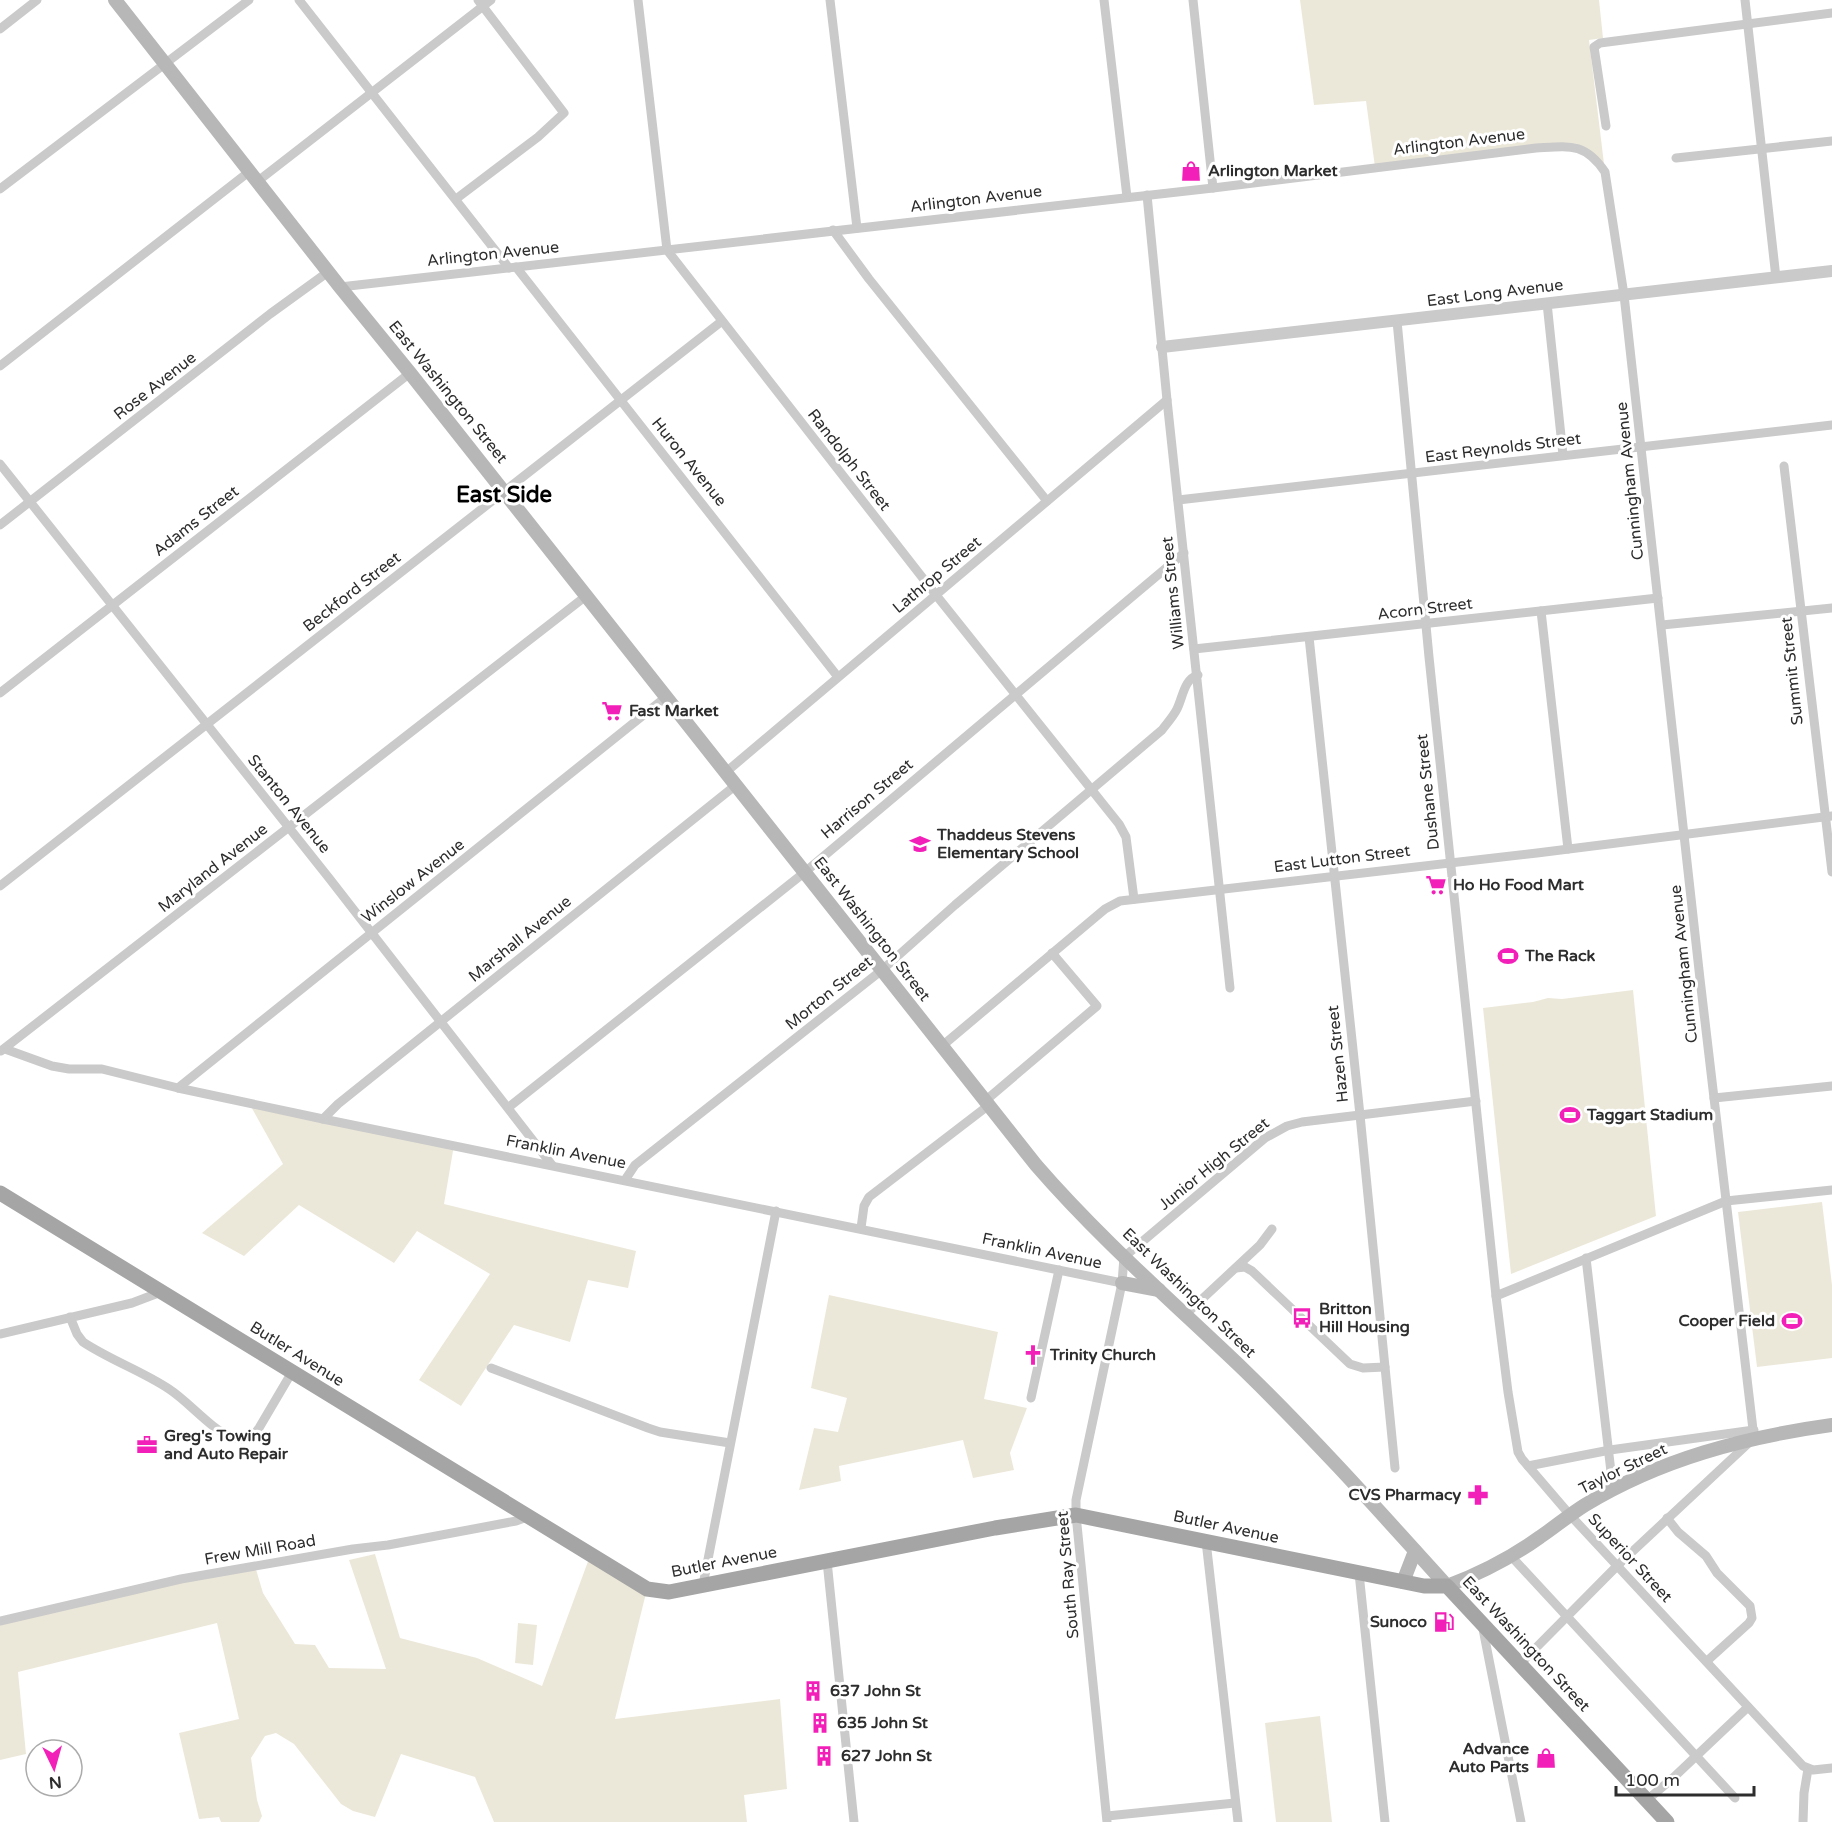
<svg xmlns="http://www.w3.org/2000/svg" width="1832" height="1822" viewBox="0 0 1832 1822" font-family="'Varela Round',sans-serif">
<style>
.green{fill:#ece8d9}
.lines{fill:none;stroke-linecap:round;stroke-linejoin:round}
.minor{stroke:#cacaca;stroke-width:9}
.tertiary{stroke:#cacaca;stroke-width:12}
.secondary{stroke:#b7b7b7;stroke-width:14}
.primary{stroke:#a5a5a5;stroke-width:15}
.labels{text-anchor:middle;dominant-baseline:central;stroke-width:6;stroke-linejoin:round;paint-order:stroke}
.street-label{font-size:16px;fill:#2d2d2d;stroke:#fff}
.poi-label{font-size:16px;font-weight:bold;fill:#2d2d2d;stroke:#fff;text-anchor:start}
.district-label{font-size:22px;font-weight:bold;fill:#000;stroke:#fff}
</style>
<rect width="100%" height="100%" fill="#fff"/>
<g class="green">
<polygon points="1300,0 1599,0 1603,38 1589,40 1605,172 1574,146 1375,167 1366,101 1314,105"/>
<polygon points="1633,990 1656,1216 1511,1274 1483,1008 1533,1002 1548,998 1562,999"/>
<polygon points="249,1103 454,1145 444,1204 636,1251 628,1288 588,1280 570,1342 514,1325 461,1406 419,1380 490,1274 417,1231 394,1263 299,1205 244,1256 202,1233 283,1164"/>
<polygon points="1822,1202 1832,1285 1832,1358 1757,1367 1738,1212"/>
<polygon points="829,1295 998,1332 984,1399 1027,1408 1010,1453 1014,1470 973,1478 963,1440 839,1466 841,1481 799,1490 814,1428 838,1432 847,1398 811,1388"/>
<polygon points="375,1554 400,1638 477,1658 542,1686 590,1556 647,1589 615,1719 780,1699 787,1789 744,1795 747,1822 494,1822 475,1777 401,1754 375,1817 353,1811 341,1804 294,1744 276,1733 265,1736 251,1758 257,1800 262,1816 259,1822 221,1822 219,1817 199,1819 179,1733 239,1719 217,1623 18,1672 26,1754 0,1760 0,1621 255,1566 263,1593 295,1644 315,1645 329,1668 386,1669 349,1560"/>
<polygon points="518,1623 537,1625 533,1665 515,1663"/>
<polygon points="1320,1716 1332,1822 1276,1822 1265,1723"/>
</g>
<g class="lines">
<g class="minor">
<polyline points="299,0 509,268"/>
<polyline points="638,0 667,250 936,595 1119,824 1126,837 1134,899"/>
<polyline points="830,0 857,228"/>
<polyline points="1104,0 1127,197"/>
<polyline points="1193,0 1213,188"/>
<polyline points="1745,0 1776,278"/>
<polyline points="0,29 37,0"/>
<polyline points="1606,126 1594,47 1600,43 1832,13"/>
<polyline points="1676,158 1832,141"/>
<polyline points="258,181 491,0"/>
<polyline points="0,189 249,0"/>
<polyline points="1147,195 1167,400 1230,988"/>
<polyline points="456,199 538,137 564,113 478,0"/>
<polyline points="833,230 869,279 1047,501"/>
<polyline points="516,267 838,677"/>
<path d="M340 287 1213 188 1536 148C1569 146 1585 142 1605 172L1624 295 1700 979 1754 1438 1618 1565 1520 1664"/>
<polyline points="1547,303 1563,455"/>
<polyline points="1397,321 1429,657 1496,1296 1508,1392 1518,1452 1522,1459 1570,1515 1803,1766 1813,1770 1832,1768"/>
<polyline points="0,366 250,171"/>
<polyline points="0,464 329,878 552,1165"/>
<polyline points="1784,466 1832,872"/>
<polyline points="1178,500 1832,425"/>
<polyline points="0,525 270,314 328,272"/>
<polyline points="1541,611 1568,849"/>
<polyline points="1662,625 1832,608"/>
<polyline points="1309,637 1360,1115 1395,1468"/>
<polyline points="1194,649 1658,598"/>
<polyline points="0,693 410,373"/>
<polyline points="726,772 1167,400"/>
<polyline points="0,886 722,321"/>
<polyline points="942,1046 1105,909 1120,901 1537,853 1832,816"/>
<polyline points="5,1049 52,1066 69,1069 102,1069 178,1088 323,1119 1122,1283"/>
<polyline points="1,1051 586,596"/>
<polyline points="178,1088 666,697"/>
<polyline points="1714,1098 1832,1086"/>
<polyline points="985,1101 1097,1006 1052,953"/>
<polyline points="509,1107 805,872 1184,553"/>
<polyline points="323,1119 338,1104 736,785"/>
<path d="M625 1180 635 1165 882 970 955 905 1162 730C1167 723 1173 717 1177 709 1183 697 1184 679 1198 675"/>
<polyline points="861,1228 864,1206 869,1197 989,1105"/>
<polyline points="1586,1258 1613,1489"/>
<polyline points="1236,1268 1245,1267 1252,1271 1350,1364 1363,1368 1385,1367"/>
<polyline points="1496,1296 1726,1201 1832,1190"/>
<polyline points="1185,1315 1260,1245 1272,1229"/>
<path d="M70 1317 77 1334 83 1342C110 1360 142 1371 169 1389 189 1402 211 1429 231 1437 244 1442 252 1438 259 1428L292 1372"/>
<polyline points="0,1334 132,1303 161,1292"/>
<polyline points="491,1368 648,1428 660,1432 730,1443"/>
<polyline points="1031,1398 1059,1270"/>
<polyline points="1528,1466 1610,1450 1754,1430"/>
<polyline points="1667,1518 1678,1532 1706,1556 1717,1573 1750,1606 1752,1618 1749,1623 1707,1661"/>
<polyline points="1206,1541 1238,1822"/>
<polyline points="1510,1555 1735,1798"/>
<polyline points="827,1561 854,1822"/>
<polyline points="1359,1573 1385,1822"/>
<polyline points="703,1585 776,1211"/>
<polyline points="0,1621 181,1579 353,1549 388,1545 516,1521 527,1517"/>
<polyline points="1482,1624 1521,1822"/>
<polyline points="1647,1800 1674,1777 1748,1707"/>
<polyline points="1107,1816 1235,1803"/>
<polyline points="1107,1822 1076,1515 1076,1500 1122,1283 1124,1257 1265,1138 1287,1126 1302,1122 1476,1101"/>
<polyline points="1803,1822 1804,1793 1808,1769"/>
</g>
<polyline class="tertiary" points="1162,347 1832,271"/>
<g class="secondary">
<path d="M115 0 340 287 410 373 1036 1165C1100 1239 1174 1303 1244 1370 1315 1439 1381 1513 1447 1586 1479 1574 1512 1557 1540 1537 1555 1527 1569 1515 1585 1505 1661 1459 1745 1437 1832 1425"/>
<polyline points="1122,1283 1159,1290"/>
<polyline points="1403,1582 1415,1551"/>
</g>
<polyline class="primary" points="0,1193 647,1589 669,1592 995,1528 1076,1515 1424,1586 1447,1586 1667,1822"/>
</g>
<defs>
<g id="shop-bare" transform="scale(1.62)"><path d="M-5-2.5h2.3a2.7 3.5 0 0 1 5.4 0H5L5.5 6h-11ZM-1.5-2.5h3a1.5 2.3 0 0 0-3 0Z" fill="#f31fb9" stroke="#fff" stroke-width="2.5" paint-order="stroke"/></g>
<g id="supermarket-bare" transform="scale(1.62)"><path d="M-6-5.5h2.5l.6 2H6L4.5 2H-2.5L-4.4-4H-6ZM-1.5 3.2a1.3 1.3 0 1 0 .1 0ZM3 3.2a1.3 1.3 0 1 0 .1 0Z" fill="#f31fb9" stroke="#fff" stroke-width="2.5" paint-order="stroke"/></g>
<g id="school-bare" transform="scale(1.62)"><path d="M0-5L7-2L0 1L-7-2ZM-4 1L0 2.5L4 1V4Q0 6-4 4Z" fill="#f31fb9" stroke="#fff" stroke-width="2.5" paint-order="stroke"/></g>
<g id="stadium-bare" transform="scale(1.62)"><path d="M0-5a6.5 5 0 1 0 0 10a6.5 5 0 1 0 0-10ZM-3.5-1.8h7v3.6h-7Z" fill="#f31fb9" stroke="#fff" stroke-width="2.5" paint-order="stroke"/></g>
<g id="bus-bare" transform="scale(1.62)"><path d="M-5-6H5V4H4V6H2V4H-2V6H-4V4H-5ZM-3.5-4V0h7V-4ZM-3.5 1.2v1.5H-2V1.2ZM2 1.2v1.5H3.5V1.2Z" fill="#f31fb9" stroke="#fff" stroke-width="2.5" paint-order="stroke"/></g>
<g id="church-bare" transform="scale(1.62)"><path d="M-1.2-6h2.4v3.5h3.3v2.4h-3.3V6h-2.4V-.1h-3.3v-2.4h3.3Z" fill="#f31fb9" stroke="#fff" stroke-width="2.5" paint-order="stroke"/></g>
<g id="office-bare" transform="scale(1.62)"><path d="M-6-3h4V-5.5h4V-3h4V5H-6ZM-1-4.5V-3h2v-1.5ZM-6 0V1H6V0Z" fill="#f31fb9" stroke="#fff" stroke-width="2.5" paint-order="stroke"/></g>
<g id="pharmacy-bare" transform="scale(1.62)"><path d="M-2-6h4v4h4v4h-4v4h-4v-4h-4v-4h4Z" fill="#f31fb9" stroke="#fff" stroke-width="2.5" paint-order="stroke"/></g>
<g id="fuel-bare" transform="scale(1.62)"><path d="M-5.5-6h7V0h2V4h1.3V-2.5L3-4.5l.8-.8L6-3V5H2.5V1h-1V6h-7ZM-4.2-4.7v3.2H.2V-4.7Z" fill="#f31fb9" stroke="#fff" stroke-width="2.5" paint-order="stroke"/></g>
<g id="building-bare" transform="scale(1.62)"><path d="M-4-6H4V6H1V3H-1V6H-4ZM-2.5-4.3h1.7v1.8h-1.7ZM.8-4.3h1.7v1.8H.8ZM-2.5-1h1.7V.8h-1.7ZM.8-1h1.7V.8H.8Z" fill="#f31fb9" stroke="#fff" stroke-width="2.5" paint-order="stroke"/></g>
</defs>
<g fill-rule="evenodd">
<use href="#shop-bare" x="1191" y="171"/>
<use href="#supermarket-bare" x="612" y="711"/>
<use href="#school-bare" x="920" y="844"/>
<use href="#supermarket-bare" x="1436" y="885"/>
<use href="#stadium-bare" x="1508" y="956"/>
<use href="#stadium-bare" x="1570" y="1115"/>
<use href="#bus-bare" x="1302" y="1318"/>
<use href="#stadium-bare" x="1792" y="1321"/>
<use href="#church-bare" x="1033" y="1355"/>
<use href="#office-bare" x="147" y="1445"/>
<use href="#pharmacy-bare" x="1478" y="1495"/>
<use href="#fuel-bare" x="1444" y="1622"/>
<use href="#building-bare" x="813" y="1691"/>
<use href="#building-bare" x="820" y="1723"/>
<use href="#building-bare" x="824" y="1756"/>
<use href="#shop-bare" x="1546" y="1758"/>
</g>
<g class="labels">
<g class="street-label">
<text transform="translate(1459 142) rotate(-7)">Arlington Avenue</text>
<text transform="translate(976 199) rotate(-7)">Arlington Avenue</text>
<text transform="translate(493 254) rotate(-6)">Arlington Avenue</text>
<text transform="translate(1495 293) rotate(-7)">East Long Avenue</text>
<text transform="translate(155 386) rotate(-38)">Rose Avenue</text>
<text transform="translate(448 392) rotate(51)">East Washington Street</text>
<text transform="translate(1503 448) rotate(-7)">East Reynolds Street</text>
<text transform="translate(849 460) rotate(52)">Randolph Street</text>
<text transform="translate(689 462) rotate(51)">Huron Avenue</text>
<text transform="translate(1630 481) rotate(-96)">Cunningham Avenue</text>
<text transform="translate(196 521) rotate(-38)">Adams Street</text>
<text transform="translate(937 575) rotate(-40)">Lathrop Street</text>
<text transform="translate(352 592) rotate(-38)">Beckford Street</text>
<text transform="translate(1173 593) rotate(-96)">Williams Street</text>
<text transform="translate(1425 609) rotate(-7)">Acorn Street</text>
<text transform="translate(1792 671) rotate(-96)">Summit Street</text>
<text transform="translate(1428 792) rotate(-96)">Dushane Street</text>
<text transform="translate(867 799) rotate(-40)">Harrison Street</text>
<text transform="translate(289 804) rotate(51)">Stanton Avenue</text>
<text transform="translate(1342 859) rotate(-7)">East Lutton Street</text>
<text transform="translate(213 868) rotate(-38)">Maryland Avenue</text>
<text transform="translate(413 881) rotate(-38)">Winslow Avenue</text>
<text transform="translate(872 929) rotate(52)">East Washington Street</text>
<text transform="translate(520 939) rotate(-39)">Marshall Avenue</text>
<text transform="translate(1684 964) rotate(-96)">Cunningham Avenue</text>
<text transform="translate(829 993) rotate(-39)">Morton Street</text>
<text transform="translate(1338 1054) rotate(-96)">Hazen Street</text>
<text transform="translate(566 1152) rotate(11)">Franklin Avenue</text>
<text transform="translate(1214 1164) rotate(-39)">Junior High Street</text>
<text transform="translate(1042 1251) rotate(12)">Franklin Avenue</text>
<text transform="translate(1189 1293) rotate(44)">East Washington Street</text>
<text transform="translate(297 1354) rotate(32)">Butler Avenue</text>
<text transform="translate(1623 1469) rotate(-26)">Taylor Street</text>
<text transform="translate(1226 1527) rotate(12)">Butler Avenue</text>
<text transform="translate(260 1550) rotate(-10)">Frew Mill Road</text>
<text transform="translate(1630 1558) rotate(47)">Superior Street</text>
<text transform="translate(724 1562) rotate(-11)">Butler Avenue</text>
<text transform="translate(1068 1575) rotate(-95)">South Ray Street</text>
<text transform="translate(1526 1644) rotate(47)">East Washington Street</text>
</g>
<g class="poi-label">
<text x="1208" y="171">Arlington Market</text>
<text x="629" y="711">Fast Market</text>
<text x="937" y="835">Thaddeus Stevens<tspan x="937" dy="18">Elementary School</tspan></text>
<text x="1453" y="885">Ho Ho Food Mart</text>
<text x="1525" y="956">The Rack</text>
<text x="1587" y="1115">Taggart Stadium</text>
<text x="1319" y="1309">Britton<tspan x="1319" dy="18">Hill Housing</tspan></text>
<text x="1775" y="1321" text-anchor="end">Cooper Field</text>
<text x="1050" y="1355">Trinity Church</text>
<text x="164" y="1436">Greg's Towing<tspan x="164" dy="18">and Auto Repair</tspan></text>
<text x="1461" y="1495" text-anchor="end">CVS Pharmacy</text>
<text x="1427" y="1622" text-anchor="end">Sunoco</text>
<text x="830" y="1691">637 John St</text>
<text x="837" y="1723">635 John St</text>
<text x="1529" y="1749" text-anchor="end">Advance<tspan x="1529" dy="18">Auto Parts</tspan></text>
<text x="841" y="1756">627 John St</text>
</g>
<g class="district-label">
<text x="504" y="495">East Side</text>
</g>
</g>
<g transform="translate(54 1768) rotate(175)"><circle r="28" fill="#ffffff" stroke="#ababab" stroke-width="1.5"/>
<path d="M0-4.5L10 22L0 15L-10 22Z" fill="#f31fb9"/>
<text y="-9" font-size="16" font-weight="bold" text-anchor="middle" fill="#2d2d2d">N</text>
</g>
<path d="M1616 1786v9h138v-9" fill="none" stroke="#2d2d2d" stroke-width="3"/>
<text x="1625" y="1786" font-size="18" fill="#2d2d2d" stroke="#ffffff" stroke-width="4.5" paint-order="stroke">100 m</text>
</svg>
